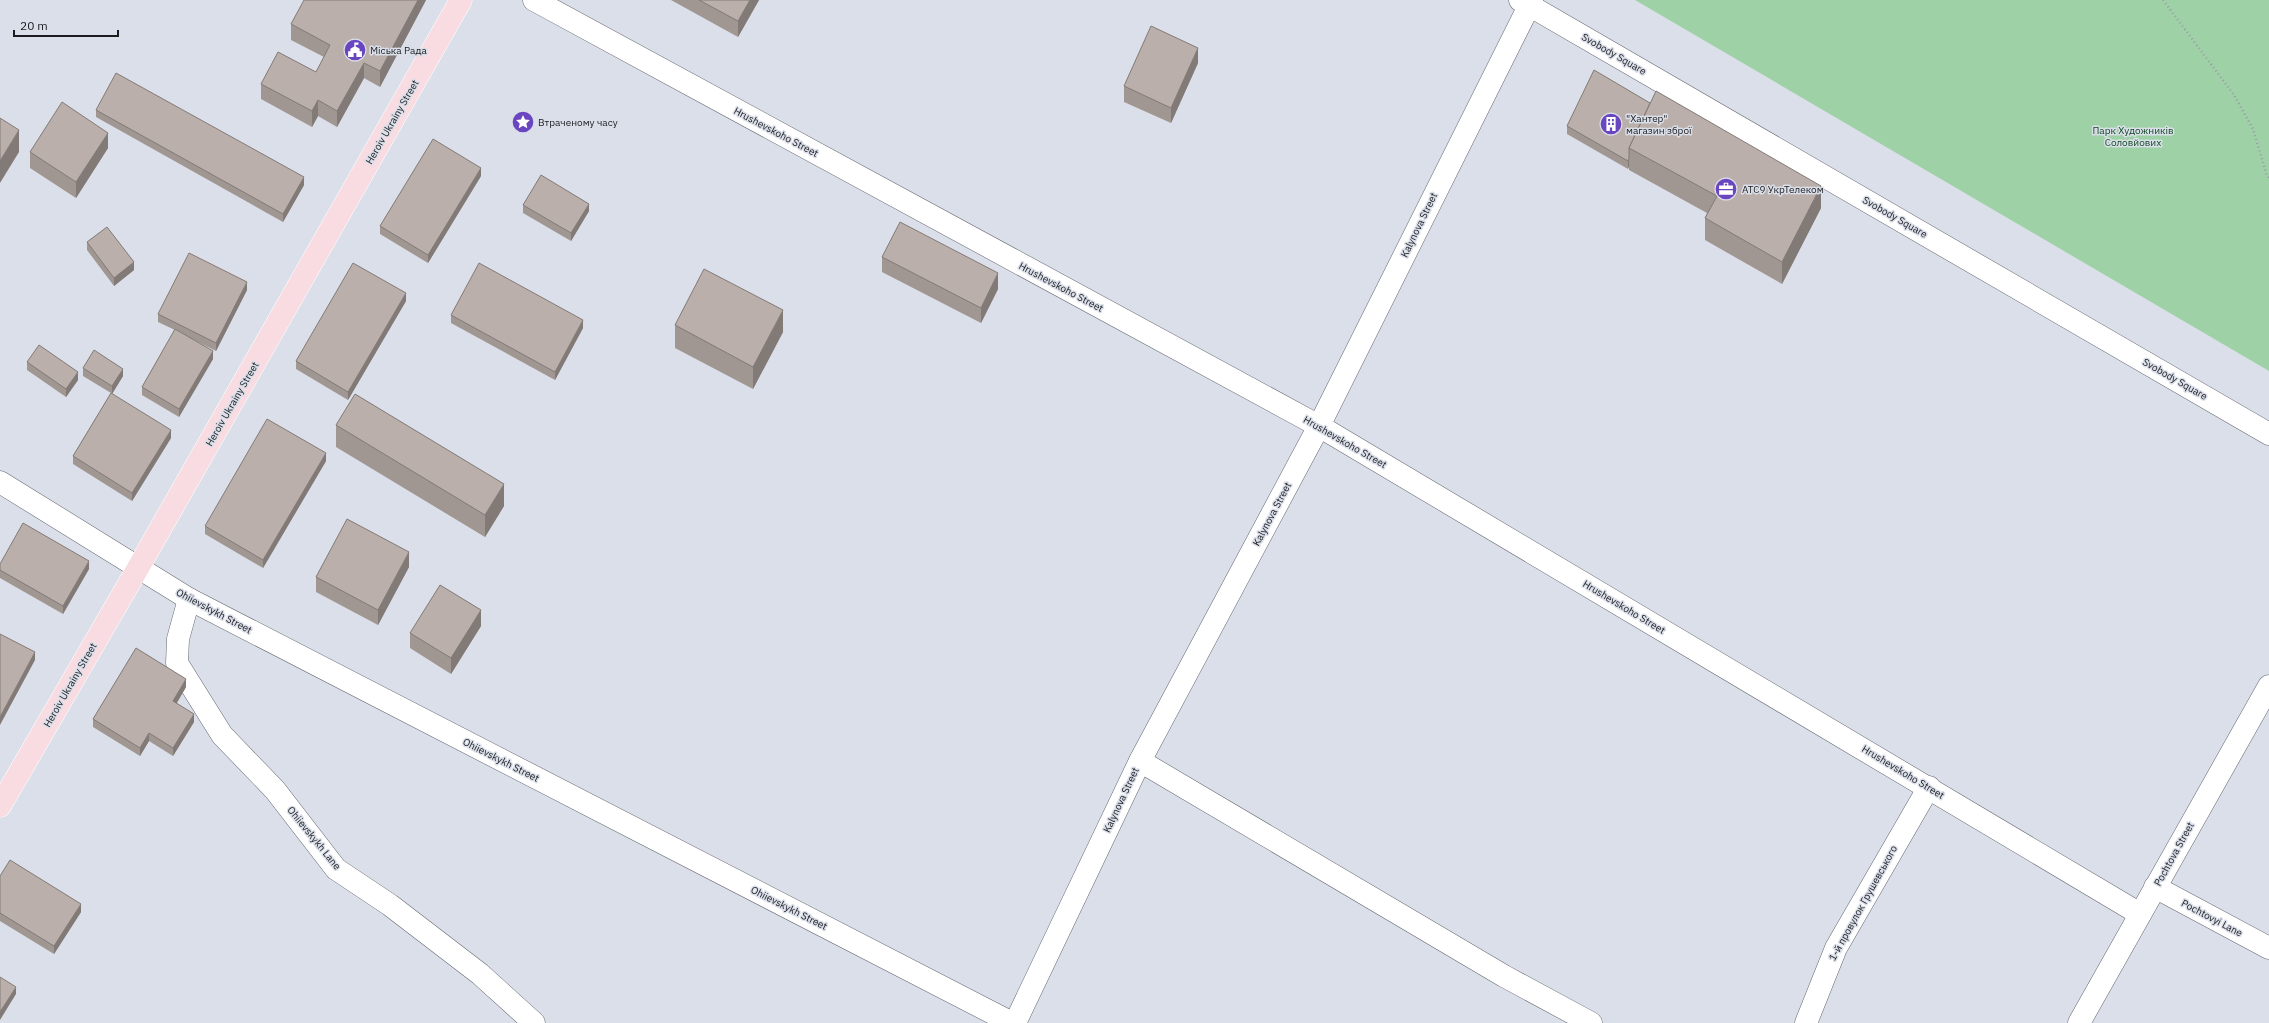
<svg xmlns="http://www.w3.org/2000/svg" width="2269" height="1023" viewBox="0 0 2269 1023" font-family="'IBM Plex Sans',sans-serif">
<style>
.green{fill:#9fd1a7}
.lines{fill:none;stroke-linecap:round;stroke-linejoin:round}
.minor-casing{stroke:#646871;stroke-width:23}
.major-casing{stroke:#fff;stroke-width:23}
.path{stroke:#999ca4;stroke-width:2.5;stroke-dasharray:1 3;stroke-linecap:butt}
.minor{stroke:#fff;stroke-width:22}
.major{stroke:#f8dce1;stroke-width:22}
.wall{fill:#a09692}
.shaded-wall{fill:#827a77}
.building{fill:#baafaa;stroke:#827a77}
.labels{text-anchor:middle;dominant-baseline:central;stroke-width:3;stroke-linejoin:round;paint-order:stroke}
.poi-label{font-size:10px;fill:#1a1c20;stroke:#dbdfe9;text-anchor:start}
.street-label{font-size:10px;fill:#1a1c20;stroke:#dbdfe9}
.park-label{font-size:10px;fill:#0d4820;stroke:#dbdfe9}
</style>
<rect width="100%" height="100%" fill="#dbdfe9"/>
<polygon class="green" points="1635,0 2269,0 2269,371"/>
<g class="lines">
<g class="minor-casing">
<g id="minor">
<polyline points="534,0 1319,426 2140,914"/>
<polyline points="1520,0 2269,434"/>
<polyline points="0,482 189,599 1012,1023"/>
<polyline points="189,599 178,639 177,663 222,735 275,790 336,869 390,905 480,974 534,1023"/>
<polyline points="1140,761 1504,976 1591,1023"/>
<polyline points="2155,887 2269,948"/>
<polyline points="1015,1023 1140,761 1319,426 1532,0"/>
<polyline points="1806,1023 1836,948 1929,787"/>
<polyline points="2079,1023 2269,686"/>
</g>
</g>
<g class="major-casing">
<polyline id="major" points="0,806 138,568 461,0"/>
</g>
<polyline class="path" points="2163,0 2234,95 2253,129 2267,176 2269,178"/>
<use href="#minor" class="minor"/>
<use href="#major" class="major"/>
</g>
<g class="wall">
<polygon points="426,0 380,87 364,78 337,127 318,116 312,127 261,99 261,84 316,72 324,57 291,40 291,24"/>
<polygon points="671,0 759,0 738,37"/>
<polygon points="1198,63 1171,123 1124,102 1124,86"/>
<polygon points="96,110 304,185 283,222 96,117"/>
<polygon points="1567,126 1821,208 1782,284 1705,240 1705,218 1707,213 1629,170 1629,166 1628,169 1567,134"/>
<polygon points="108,148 76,198 30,168 30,152"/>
<polygon points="481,176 428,263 380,234 380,226"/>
<polygon points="523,205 589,211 571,241 523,213"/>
<polygon points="87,242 134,270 114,286 87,250"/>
<polygon points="882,257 998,289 981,323 882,272"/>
<polygon points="247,290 216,351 188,337 213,359 179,417 142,395 142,387 175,330 158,322 158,314"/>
<polygon points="406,301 348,400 296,369 296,361"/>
<polygon points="451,315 583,328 555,380 451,323"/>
<polygon points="675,325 783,332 753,389 675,348"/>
<polygon points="27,362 78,380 66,397 27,370"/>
<polygon points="83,368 123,376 112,394 171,438 132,501 73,464 73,456 111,393 83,376"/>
<polygon points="336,425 504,506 485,537 336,447"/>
<polygon points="326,461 263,568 205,534 205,526"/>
<polygon points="409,567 378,625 316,592 316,577"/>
<polygon points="89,569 63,614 0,578 0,570"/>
<polygon points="481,626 451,674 410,648 410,633"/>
<polygon points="186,687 177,703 194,722 173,756 149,741 140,756 93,727 93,719"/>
<polygon points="0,876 81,912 54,954 0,921"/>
</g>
<g class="shaded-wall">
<polygon points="418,0 426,0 380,87 380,71"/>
<polygon points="750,0 759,0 738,37 738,21"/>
<polygon points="1198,48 1198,63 1171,123 1171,108"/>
<polygon points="364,63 364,78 337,127 337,111"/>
<polygon points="318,100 318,116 312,127 312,111"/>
<polygon points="19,130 19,152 0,183 0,161"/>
<polygon points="108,133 108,148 76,198 76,182"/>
<polygon points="1629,158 1629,166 1628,169 1628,161"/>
<polygon points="481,168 481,176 428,263 428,255"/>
<polygon points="304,177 304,185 283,222 283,214"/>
<polygon points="1821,186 1821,208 1782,284 1782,262"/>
<polygon points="589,204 589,211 571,241 571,233"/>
<polygon points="134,262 134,270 114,286 114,278"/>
<polygon points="998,273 998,289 981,323 981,308"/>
<polygon points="247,282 247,290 216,351 216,343"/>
<polygon points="406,293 406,301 348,400 348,392"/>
<polygon points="783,310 783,332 753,389 753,367"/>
<polygon points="583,320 583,328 555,380 555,372"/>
<polygon points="213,351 213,359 179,417 179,409"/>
<polygon points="123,369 123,376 112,394 112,386"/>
<polygon points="78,372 78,380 66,397 66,389"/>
<polygon points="171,430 171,438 132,501 132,493"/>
<polygon points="326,453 326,461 263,568 263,560"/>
<polygon points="504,484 504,506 485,537 485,515"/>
<polygon points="409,552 409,567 378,625 378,610"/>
<polygon points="89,561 89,569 63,614 63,606"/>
<polygon points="481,610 481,626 451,674 451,658"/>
<polygon points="35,652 35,660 0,725 0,717"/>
<polygon points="186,679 186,687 173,709 173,701"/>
<polygon points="194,714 194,722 173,756 173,748"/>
<polygon points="149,733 149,741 140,756 140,748"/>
<polygon points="81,904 81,912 54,954 54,946"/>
<polygon points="16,987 16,994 0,1020 0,1012"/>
</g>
<g class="building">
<polygon points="304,0 418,0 380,71 364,63 337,111 318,100 312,111 261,84 278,52 316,72 330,45 291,24"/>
<polygon points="699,0 750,0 738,21"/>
<polygon points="1151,26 1198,48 1171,108 1124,86"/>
<polygon points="1594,70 1650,103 1629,148 1629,158 1628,161 1567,126"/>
<polygon points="116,73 304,177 283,214 96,110"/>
<polygon points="1656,91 1821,186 1782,262 1705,218 1717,196 1629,148"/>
<polygon points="62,102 108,133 76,182 30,152"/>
<polygon points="0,118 19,130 0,161"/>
<polygon points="433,139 481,168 428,255 380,226"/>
<polygon points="541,175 589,204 571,233 523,205"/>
<polygon points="900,222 998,273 981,308 882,257"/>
<polygon points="107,227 134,262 114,278 87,242"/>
<polygon points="189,253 247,282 216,343 158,314"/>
<polygon points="353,263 406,293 348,392 296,361"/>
<polygon points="479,263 583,320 555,372 451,315"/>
<polygon points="704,269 783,310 753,367 675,325"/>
<polygon points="175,329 213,351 179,409 142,387"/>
<polygon points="39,345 78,372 66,389 27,362"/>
<polygon points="94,350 123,369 112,386 83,368"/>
<polygon points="111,393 171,430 132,493 73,456"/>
<polygon points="355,394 504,484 485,515 336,425"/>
<polygon points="267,419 326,453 263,560 205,526"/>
<polygon points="347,519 409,552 378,610 316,577"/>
<polygon points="23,523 89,561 63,606 0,570 0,564"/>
<polygon points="440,585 481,610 451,658 410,633"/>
<polygon points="0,634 35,652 0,717"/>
<polygon points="136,648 186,679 173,701 194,714 173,748 149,733 140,748 93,719"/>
<polygon points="10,860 81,904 54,946 0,913 0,876"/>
<polygon points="0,977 16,987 0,1012"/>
</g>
<defs>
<g id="civic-disc" transform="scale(1.15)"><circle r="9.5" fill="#6946bf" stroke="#dbdfe9"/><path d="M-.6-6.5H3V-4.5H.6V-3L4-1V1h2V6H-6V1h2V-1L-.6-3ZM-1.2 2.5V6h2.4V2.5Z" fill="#fff"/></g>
<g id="sight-disc" transform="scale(1.15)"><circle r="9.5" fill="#6946bf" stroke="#dbdfe9"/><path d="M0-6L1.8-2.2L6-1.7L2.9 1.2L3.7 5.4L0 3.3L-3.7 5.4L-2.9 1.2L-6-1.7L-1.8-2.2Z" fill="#fff"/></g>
<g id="building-disc" transform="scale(1.15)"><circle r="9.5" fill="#6946bf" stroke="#dbdfe9"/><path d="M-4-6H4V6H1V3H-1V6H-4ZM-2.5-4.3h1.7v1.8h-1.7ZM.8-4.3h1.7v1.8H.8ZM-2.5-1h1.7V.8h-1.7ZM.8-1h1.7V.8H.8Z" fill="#fff"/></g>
<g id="office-disc" transform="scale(1.15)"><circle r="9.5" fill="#6946bf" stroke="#dbdfe9"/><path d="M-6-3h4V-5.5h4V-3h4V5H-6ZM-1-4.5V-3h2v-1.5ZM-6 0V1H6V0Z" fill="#fff"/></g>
</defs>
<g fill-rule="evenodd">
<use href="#civic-disc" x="355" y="50"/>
<use href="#sight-disc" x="523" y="122"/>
<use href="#building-disc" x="1611" y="124"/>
<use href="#office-disc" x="1726" y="189"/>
</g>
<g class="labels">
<g class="poi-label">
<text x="370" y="50">Міська Рада</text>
<text x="1626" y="118">"Хантер"<tspan x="1626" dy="12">магазин зброї</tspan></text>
<text x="538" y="122">Втраченому часу</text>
<text x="1742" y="189">АТС9 УкрТелеком</text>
</g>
<g class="street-label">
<text transform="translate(1614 54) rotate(30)">Svobody Square</text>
<text transform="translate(392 122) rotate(-60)">Heroiv Ukrainy Street</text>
<text transform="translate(776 132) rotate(28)">Hrushevskoho Street</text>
<text transform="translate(1895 217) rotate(30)">Svobody Square</text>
<text transform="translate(1419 225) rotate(-64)">Kalynova Street</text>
<text transform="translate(1061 287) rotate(28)">Hrushevskoho Street</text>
<text transform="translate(2175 379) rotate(30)">Svobody Square</text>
<text transform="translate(232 404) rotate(-60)">Heroiv Ukrainy Street</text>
<text transform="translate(1345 442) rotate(30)">Hrushevskoho Street</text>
<text transform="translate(1272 514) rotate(-62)">Kalynova Street</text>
<text transform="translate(1624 607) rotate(31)">Hrushevskoho Street</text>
<text transform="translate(214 611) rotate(28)">Ohiievskykh Street</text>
<text transform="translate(70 685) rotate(-60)">Heroiv Ukrainy Street</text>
<text transform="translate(501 760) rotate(27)">Ohiievskykh Street</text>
<text transform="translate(1903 772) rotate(31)">Hrushevskoho Street</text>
<text transform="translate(1121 800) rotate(-65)">Kalynova Street</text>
<text transform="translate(314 838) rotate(51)">Ohiievskykh Lane</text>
<text transform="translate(2174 854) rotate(-61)">Pochtova Street</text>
<text transform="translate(1863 903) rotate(-61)">1-й провулок Грушевського</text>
<text transform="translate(789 908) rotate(27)">Ohiievskykh Street</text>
<text transform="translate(2212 918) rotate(28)">Pochtovyi Lane</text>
</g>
<g class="park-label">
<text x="2133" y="130">Парк Художників<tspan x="2133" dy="12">Соловйових</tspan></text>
</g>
</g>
<path d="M14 30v6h104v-6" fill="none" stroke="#1a1c20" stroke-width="2"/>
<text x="20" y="30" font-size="12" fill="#1a1c20" stroke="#dbdfe9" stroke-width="3" paint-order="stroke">20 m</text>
</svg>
